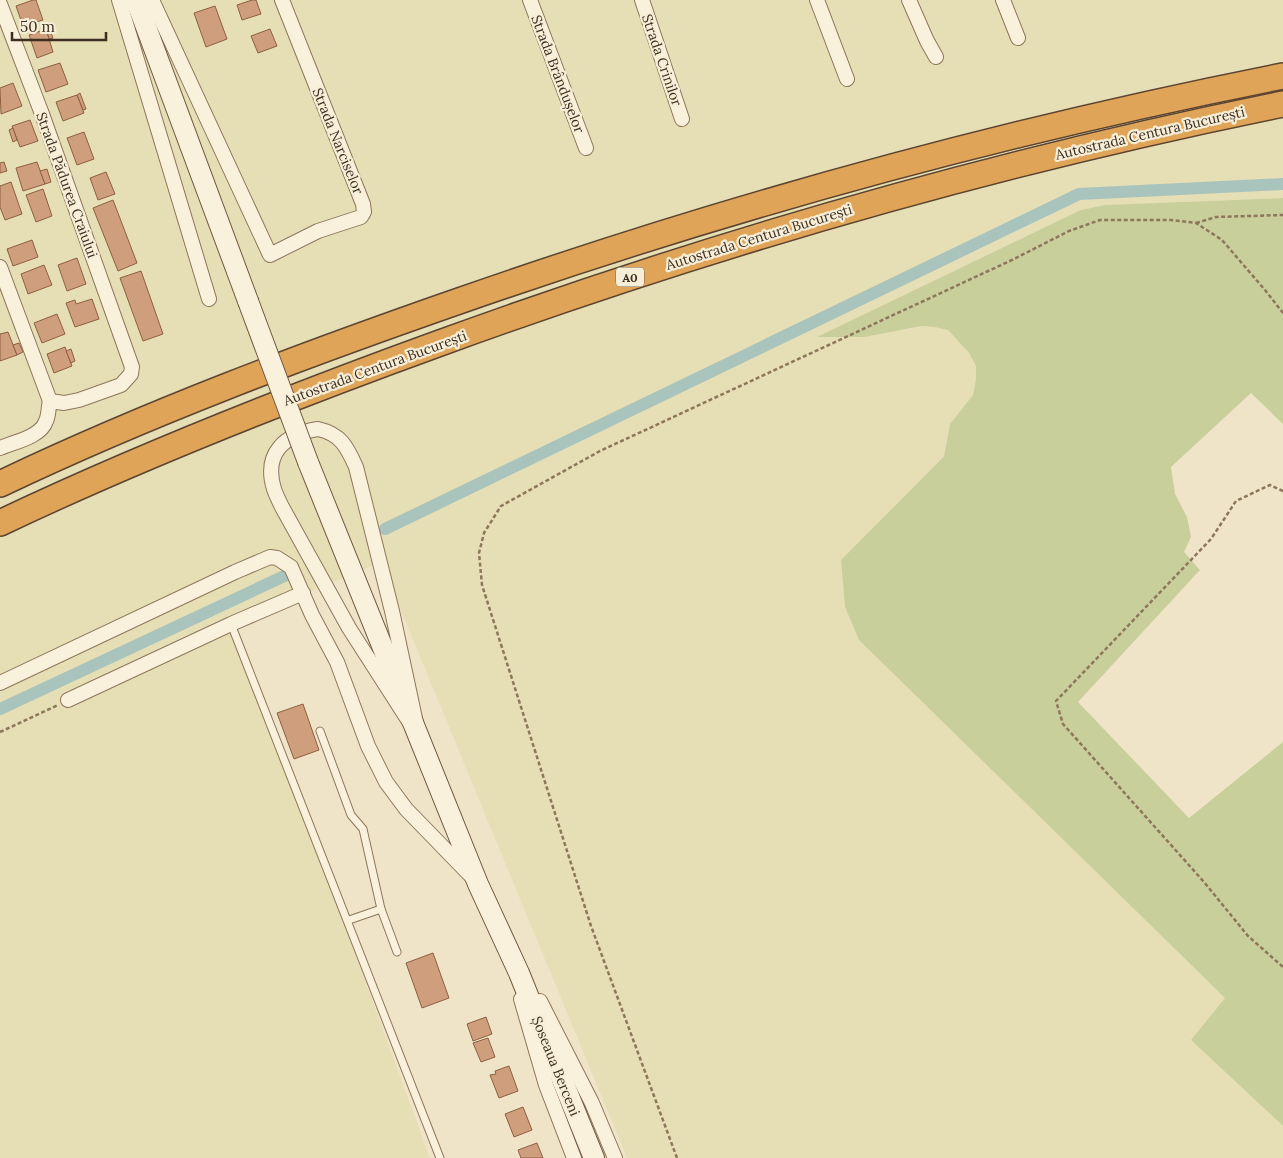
<svg xmlns="http://www.w3.org/2000/svg" width="1283" height="1158" viewBox="0 0 1283 1158" font-family="Lora,serif">
<style>
.farmland{fill:#e6deb5}
.green{fill:#c9cf9b}
.lines{fill:none;stroke-linecap:round;stroke-linejoin:round}
.canal{stroke:#a9c4bc;stroke-width:12}
.building{fill:#cf9f7d;stroke:#8d5f41}
.service-casing{stroke:#8d765c;stroke-width:9}
.minor-casing{stroke:#8d765c;stroke-width:16}
.secondary-casing{stroke:#6f573f;stroke-width:22}
.motorway-casing{stroke:#5b4430;stroke-width:28}
.path{stroke:#8d765c;stroke-width:2.5;stroke-dasharray:4 2.5;stroke-linecap:butt}
.service{stroke:#faf1dc;stroke-width:7}
.minor{stroke:#faf1dc;stroke-width:14}
.secondary{stroke:#faf1dc;stroke-width:20}
.motorway{stroke:#e0a458;stroke-width:25}
.secondary-bridge-casing{stroke:#6f573f;stroke-width:22;stroke-linecap:butt}
.secondary-bridge{stroke:#faf1dc;stroke-width:20}
.labels{text-anchor:middle;dominant-baseline:central;stroke-width:4.5;stroke-linejoin:round;paint-order:stroke}
.shield{fill:#f7eed8;stroke:#756857;stroke-width:1}
.shield-label{font-size:12px;font-weight:bold;fill:#3d2e20}
.street-label{font-size:14px;fill:#3d2e20;stroke:#f7eed8}
</style>
<rect width="100%" height="100%" fill="#f0e4c8"/>
<polygon class="farmland" points="0,0 1283,0 1283,198 1105,205 1081,210 905,330 922,326 934,327 948,330 969,353 976,365 976,379 973,395 950,424 944,455 841,560 845,607 859,640 1225,998 1191,1040 1283,1126 1283,1158 627,1158 381,562 234,624 430,1158 0,1158"/>
<polygon class="green" points="1283,198 1283,424 1251,393 1171,467 1175,494 1187,517 1191,537 1184,552 1200,570 1078,702 1189,818 1283,742 1283,1126 1191,1040 1225,998 859,640 845,607 841,560 944,456 950,424 973,395 976,379 976,366 969,353 948,330 934,327 922,326 864,337 817,337 1081,210 1105,205"/>
<g class="lines">
<g class="canal">
<polyline points="385,529 1079,194 1283,184"/>
<polyline points="0,709 293,572"/>
</g>
</g>
<g class="building">
<polygon points="33,0 36,0 43,20 23,26 16,6"/>
<polygon points="252,0 256,0 261,14 242,20 237,5"/>
<polygon points="215,6 227,39 206,47 194,13"/>
<polygon points="49,28 53,38 49,39 46,29"/>
<polygon points="46,29 53,52 37,58 29,35"/>
<polygon points="270,29 277,46 258,53 251,36"/>
<polygon points="60,63 68,84 46,92 38,70"/>
<polygon points="13,83 22,106 1,114 0,88"/>
<polygon points="80,93 86,109 83,110 77,95"/>
<polygon points="77,95 84,113 63,121 56,102"/>
<polygon points="30,120 38,141 20,147 12,126"/>
<polygon points="13,128 17,140 13,142 9,130"/>
<polygon points="84,132 94,159 77,165 67,138"/>
<polygon points="4,162 7,171 0,173 0,163"/>
<polygon points="37,162 45,184 23,191 16,168"/>
<polygon points="47,169 51,182 45,184 40,171"/>
<polygon points="106,172 115,194 98,200 90,178"/>
<polygon points="11,182 22,214 5,220 0,207 0,186"/>
<polygon points="43,189 52,216 36,222 26,195"/>
<polygon points="113,200 137,263 118,271 93,208"/>
<polygon points="32,240 38,257 13,266 7,249"/>
<polygon points="77,258 86,284 67,291 58,265"/>
<polygon points="44,265 52,285 28,294 21,274"/>
<polygon points="141,271 163,334 143,341 120,278"/>
<polygon points="92,299 99,319 75,327 66,303 75,300 76,304"/>
<polygon points="57,314 65,334 42,343 34,323"/>
<polygon points="8,332 17,355 0,361 0,334"/>
<polygon points="19,343 23,352 17,355 13,345"/>
<polygon points="65,347 72,366 54,373 47,354"/>
<polygon points="71,349 75,361 71,363 66,351"/>
<polygon points="303,704 319,750 294,759 277,713"/>
<polygon points="433,953 449,998 422,1008 406,963"/>
<polygon points="486,1017 492,1034 473,1041 467,1024"/>
<polygon points="488,1038 495,1057 481,1062 473,1043"/>
<polygon points="509,1066 518,1091 499,1098 490,1075 496,1074 495,1071"/>
<polygon points="523,1107 532,1130 514,1137 505,1114"/>
<polygon points="537,1143 543,1158 521,1158 518,1150"/>
</g>
<g class="lines">
<g class="service-casing">
<g id="service">
<polyline points="231,624 440,1158"/>
<polyline points="320,731 351,815 363,829 381,909 397,952"/>
<polyline points="349,920 381,909"/>
</g>
</g>
<g class="minor-casing">
<g id="minor">
<polyline points="119,0 209,299"/>
<polyline points="152,0 270,255 318,231 361,217 364,212 363,204 282,0"/>
<polyline points="530,0 586,148"/>
<polyline points="642,0 682,119"/>
<polyline points="817,0 847,79"/>
<polyline points="909,0 927,41 936,57"/>
<polyline points="1003,0 1018,38"/>
<polyline points="0,4 42,114 132,367 131,374 121,385 79,400 64,403 50,401"/>
<polyline points="0,267 50,401"/>
<path d="M318 429C341 434 347 447 356 467L392 611 419 737 349 628 282 507C279 501 276 495 274 489 263 453 285 434 318 429Z"/>
<path d="M0 448C14 442 41 437 46 421 49 415 48 408 50 401"/>
<polyline points="0,683 235,572 270,557 277,558 291,567 312,615 337,662 368,746 386,782 406,809 473,878"/>
<polyline points="68,700 231,624 303,593"/>
<polyline points="521,999 546,1085 574,1158"/>
<polyline points="540,1001 592,1103 615,1158"/>
</g>
</g>
<g class="secondary-casing">
<g id="secondary">
<polyline points="136,0 248,301"/>
<polyline points="308,462 478,884 519,973 594,1158"/>
</g>
</g>
<g class="motorway-casing">
<g id="motorway">
<path d="M0 484C149 413 304 355 459 301 728 207 1004 131 1283 76"/>
<path d="M0 523C143 455 291 397 440 343 715 243 996 162 1283 104"/>
</g>
</g>
<g class="path">
<polyline points="1196,223 1216,217 1283,215"/>
<polyline points="1283,491 1270,485 1236,501 1211,539 1056,701 1063,724 1204,882 1248,936 1283,967"/>
<polyline points="0,732 58,705"/>
<polyline points="677,1158 591,926 482,585 479,553 484,533 501,506 600,451 1012,260 1069,231 1100,220 1171,220 1196,223 1222,240 1265,290 1283,313"/>
</g>
<use href="#service" class="service"/>
<use href="#minor" class="minor"/>
<use href="#secondary" class="secondary"/>
<use href="#motorway" class="motorway"/>
<g class="secondary-bridge-casing">
<polyline id="secondary-bridge" points="248,301 308,462"/>
</g>
<use href="#secondary-bridge" class="secondary-bridge"/>
</g>
<g class="labels">
<rect class="shield" x="616" y="267.5" width="28" height="19" rx="4"/>
<g class="shield-label">
<text x="630" y="277">A0</text>
</g>
<g class="street-label">
<text transform="translate(662 60) rotate(71)">Strada Crinilor</text>
<text transform="translate(558 74) rotate(69)">Strada Brândușelor</text>
<text transform="translate(1150 133) rotate(-13)">Autostrada Centura București</text>
<text transform="translate(338 141) rotate(68)">Strada Narciselor</text>
<text transform="translate(67 185) rotate(70)">Strada Pădurea Craiului</text>
<text transform="translate(759 237) rotate(-17)">Autostrada Centura București</text>
<text transform="translate(375 368) rotate(-20)">Autostrada Centura București</text>
<text transform="translate(556 1066) rotate(68)">Șoseaua Berceni</text>
</g>
</g>
<path d="M12 32v8h94v-8" fill="none" stroke="#3d2e20" stroke-width="2.5"/>
<text x="20" y="32" font-size="15" fill="#3d2e20" stroke="#f7eed8" stroke-width="4" paint-order="stroke">50 m</text>
</svg>
